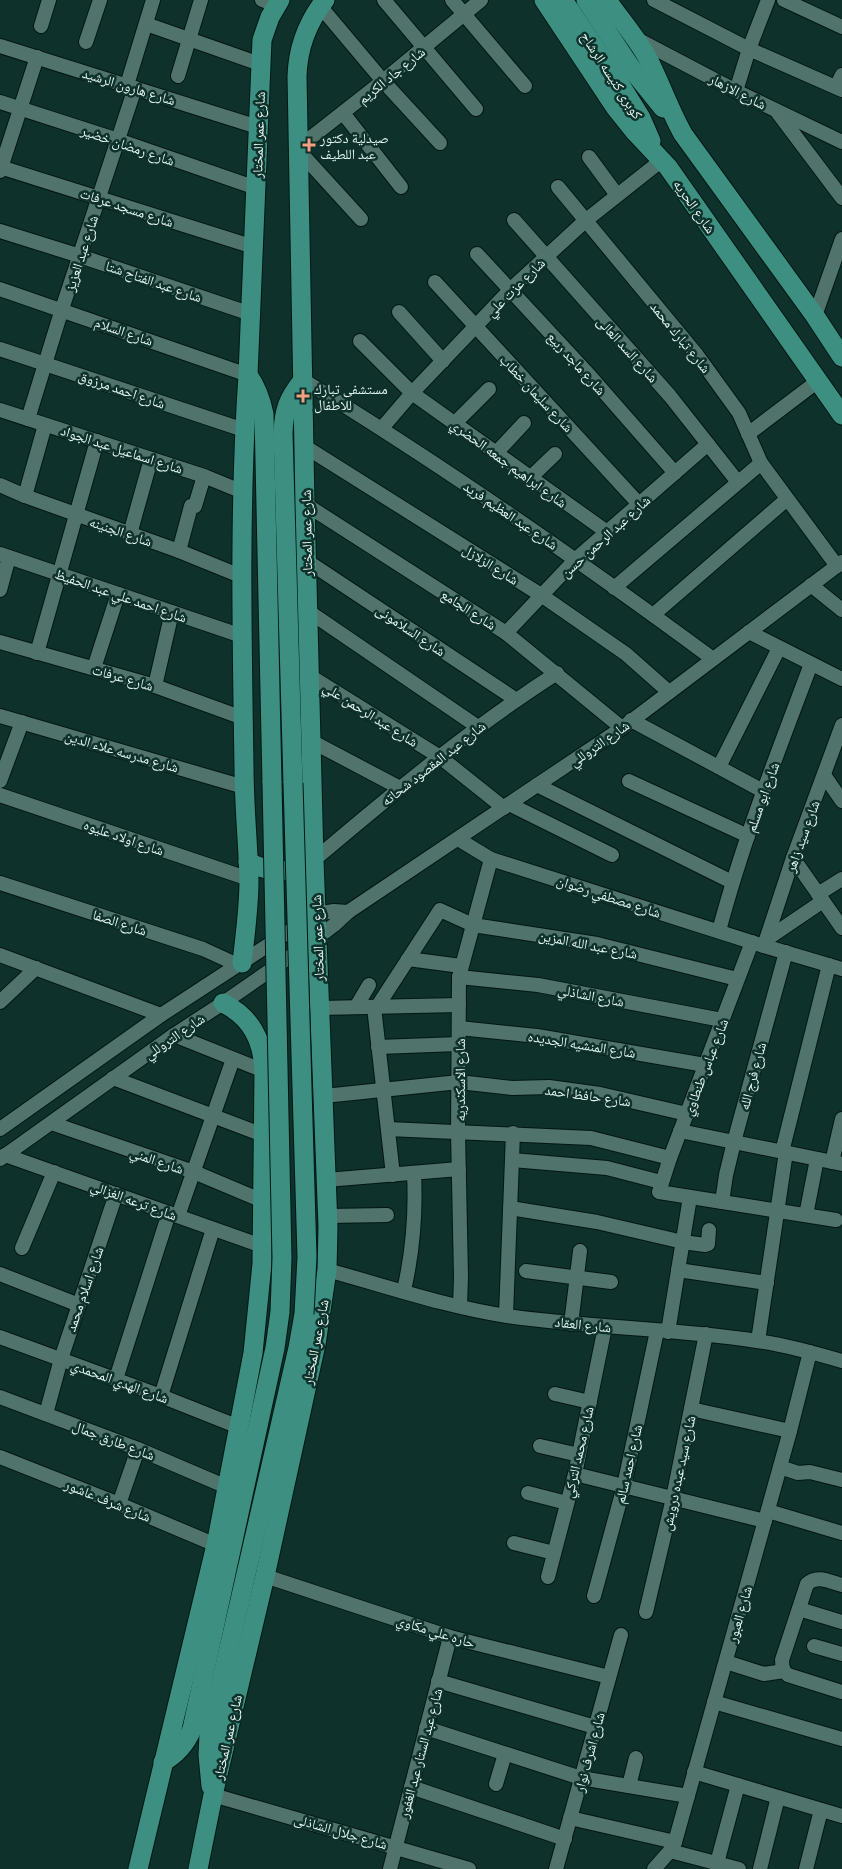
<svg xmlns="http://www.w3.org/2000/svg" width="842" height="1869" viewBox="0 0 842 1869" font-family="'Titillium Web','Noto Naskh Arabic',sans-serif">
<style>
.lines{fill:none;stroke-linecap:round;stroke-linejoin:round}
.minor-casing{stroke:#001814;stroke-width:16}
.major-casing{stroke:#001814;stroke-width:21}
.minor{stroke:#50736c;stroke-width:14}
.major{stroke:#3c8f81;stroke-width:19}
.major-bridge-casing{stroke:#001814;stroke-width:21;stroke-linecap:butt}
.major-bridge{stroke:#3c8f81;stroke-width:19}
.poi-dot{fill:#f2a081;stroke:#0e312b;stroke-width:2}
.labels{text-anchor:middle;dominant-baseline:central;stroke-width:5;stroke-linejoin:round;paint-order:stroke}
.street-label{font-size:14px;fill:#e3f6f1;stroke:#0e312b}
.poi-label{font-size:14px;fill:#e3f6f1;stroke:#0e312b;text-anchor:start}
</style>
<rect width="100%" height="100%" fill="#0e312b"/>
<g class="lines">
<g class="minor-casing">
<g id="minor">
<polyline points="262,0 276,5"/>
<polyline points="384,0 476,109"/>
<polyline points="452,0 525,86"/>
<polyline points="654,0 749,49 842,90"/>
<polyline points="784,0 842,27"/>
<polyline points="320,6 383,81 440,143"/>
<polyline points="146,24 260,64"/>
<polyline points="41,26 49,0"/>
<polyline points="635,38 736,91 842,142"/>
<polyline points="86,42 100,0"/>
<polyline points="0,46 258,127"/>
<polyline points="178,76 201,0"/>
<polyline points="127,85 153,0"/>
<polyline points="836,87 842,75"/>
<polyline points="736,91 749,49 768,0"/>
<polyline points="0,102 118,140 256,188"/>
<polyline points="343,113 401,187"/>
<polyline points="778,113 842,198"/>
<polyline points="299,147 383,81 481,0"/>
<polyline points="299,151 361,219"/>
<polyline points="589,157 617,195"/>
<polyline points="0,167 254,247"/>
<polyline points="0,171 37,57"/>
<polyline points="558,187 697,355 739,413 761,463 837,566"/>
<polyline points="514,220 670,396 737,481"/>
<polyline points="0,231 80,256 251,314"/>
<polyline points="477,254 590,376 675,473"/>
<polyline points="435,282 639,504"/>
<polyline points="0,289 248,375"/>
<polyline points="399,312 443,361"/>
<polyline points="815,316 842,239"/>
<polyline points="360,341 412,393 607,532"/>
<polyline points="0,349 244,430"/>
<path d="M303 380C444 466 580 561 713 659"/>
<polyline points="0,410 204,476 243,492"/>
<polyline points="28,419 62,309 135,88"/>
<polyline points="454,424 489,389"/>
<polyline points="382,428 412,393 510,290 585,221 662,160"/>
<polyline points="748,434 818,381"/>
<polyline points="304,446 541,595 626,654 669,692"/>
<polyline points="496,453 524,423"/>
<polyline points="530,478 555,454"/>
<polyline points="0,485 25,496 179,551 243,577"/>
<polyline points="25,496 45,425"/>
<polyline points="305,504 506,633 622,728"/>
<polyline points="130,534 151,459"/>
<polyline points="179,551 191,506 195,506 204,476"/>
<polyline points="0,554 242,636"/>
<polyline points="307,561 515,699"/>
<polyline points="811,585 842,610"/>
<polyline points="614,588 761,463"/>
<polyline points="0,590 9,557"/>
<polyline points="308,611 478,727"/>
<polyline points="653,615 787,499"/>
<polyline points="749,632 842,679"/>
<polyline points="506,633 576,559 708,444"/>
<polyline points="0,642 155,686 243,718"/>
<polyline points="37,653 97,441"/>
<polyline points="94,668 118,594"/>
<polyline points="310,676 440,757 504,808"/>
<polyline points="155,686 172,612"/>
<polyline points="0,716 244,787"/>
<polyline points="631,720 763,791"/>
<polyline points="311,741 400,788"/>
<polyline points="719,767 779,648"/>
<polyline points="824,775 842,801"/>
<polyline points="0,781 22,722"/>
<polyline points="629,781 748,836"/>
<polyline points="537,785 732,882"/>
<polyline points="0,795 249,879"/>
<polyline points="509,804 612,855"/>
<polyline points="458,839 491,859 764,946 842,969"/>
<polyline points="793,858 842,928"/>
<path d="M314 860C392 794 471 728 557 673"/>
<polyline points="0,883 203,949 238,965"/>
<polyline points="818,894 842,879"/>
<path d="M719 931C743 840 778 752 811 664"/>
<polyline points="767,939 823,901"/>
<polyline points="752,942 670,1158 659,1192 836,1220"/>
<polyline points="764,946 793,858 842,725"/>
<polyline points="0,955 161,1015"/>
<polyline points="408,959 461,966"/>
<polyline points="459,977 538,985 722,1020"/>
<polyline points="0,1002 36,968"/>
<polyline points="356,1007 369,985"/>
<polyline points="374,1007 393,1175"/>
<polyline points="377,1007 440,910 473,925 597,944 737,979"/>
<polyline points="320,1008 459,1005"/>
<polyline points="459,1028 537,1036 705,1065"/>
<polyline points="174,1035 264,1071"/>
<polyline points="378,1047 459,1044"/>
<polyline points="113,1078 263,1135"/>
<polyline points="324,1096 459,1082 512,1088 549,1087 600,1094 687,1114"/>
<polyline points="51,1123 194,1172 263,1201"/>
<polyline points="0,1129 161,1015 316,914 334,911 348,912"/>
<polyline points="388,1129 591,1138 670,1158"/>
<polyline points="680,1131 842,1164"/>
<polyline points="782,1152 829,965"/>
<polyline points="5,1155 262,1246"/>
<polyline points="0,1159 174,1035 223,1003 317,938 334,925 348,912 622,728 842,562"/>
<polyline points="512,1160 607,1168 661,1182"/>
<polyline points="832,1162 842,1119"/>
<polyline points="326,1180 459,1169"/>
<polyline points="722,1202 726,1175 734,1142 786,952"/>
<polyline points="510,1208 597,1222 683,1242 705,1245 708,1244 709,1230"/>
<polyline points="806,1215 817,1159"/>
<polyline points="178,1216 233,1059"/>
<polyline points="328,1216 387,1215"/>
<polyline points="22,1248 54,1172"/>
<path d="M327 1270C386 1286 447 1307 507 1316 590 1328 674 1328 757 1341 786 1345 814 1353 842 1361"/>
<polyline points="678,1270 767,1283"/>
<polyline points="526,1271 611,1282"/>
<polyline points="0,1274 79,1305"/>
<path d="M404 1290C413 1251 416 1213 414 1173"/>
<polyline points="460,1306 461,1277 458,1132 459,977 491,859"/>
<polyline points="506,1315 513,1133"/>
<polyline points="571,1324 580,1251"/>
<polyline points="668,1332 690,1197"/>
<polyline points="0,1337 161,1396 239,1427"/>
<polyline points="758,1341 786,1152"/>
<polyline points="116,1379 169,1213"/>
<polyline points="555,1394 590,1402"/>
<polyline points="161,1396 213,1229"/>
<polyline points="0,1397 138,1449 227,1487"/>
<polyline points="691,1409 790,1431"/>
<polyline points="46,1414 61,1359 116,1194"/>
<polyline points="540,1446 579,1455"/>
<polyline points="0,1457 119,1504 216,1545"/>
<polyline points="780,1467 798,1473 810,1472 842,1480"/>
<polyline points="575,1474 765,1521"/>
<polyline points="528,1493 567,1503"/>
<polyline points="119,1504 138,1449"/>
<polyline points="768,1511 842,1533"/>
<polyline points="514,1543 554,1553"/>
<polyline points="265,1576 450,1637 609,1677"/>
<polyline points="548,1577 575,1474 605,1327"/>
<path d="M842 1585C830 1582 817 1574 807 1584L782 1660C782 1667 783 1671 788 1675L842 1692"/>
<polyline points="594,1596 624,1486 657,1331"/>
<polyline points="799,1609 842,1622"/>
<polyline points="646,1612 673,1498 706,1334"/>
<polyline points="814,1646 842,1654"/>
<polyline points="726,1662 764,1674 784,1671"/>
<polyline points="438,1681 595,1727"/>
<polyline points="714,1702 842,1739"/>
<polyline points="426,1728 581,1778 688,1796"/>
<polyline points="694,1772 842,1816"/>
<polyline points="496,1784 505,1754"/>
<polyline points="629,1786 636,1758"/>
<polyline points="411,1787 565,1839"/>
<polyline points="213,1795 469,1869"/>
<polyline points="570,1818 675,1842"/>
<polyline points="670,1851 739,1869"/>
<polyline points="717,1863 738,1785"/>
<polyline points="390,1869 450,1637"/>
<polyline points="556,1869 621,1635"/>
<polyline points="654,1869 670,1851 675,1842 790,1431 810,1352"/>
<polyline points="760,1869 778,1797"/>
<polyline points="806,1869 821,1810"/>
</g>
</g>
<g class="major-casing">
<g id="major">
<polyline points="544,0 615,107 635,132 668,167 842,415"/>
<polyline points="563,0 618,81 641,118 651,141"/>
<polyline points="586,0 634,72 663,108"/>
<path d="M607 0C620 19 636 37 647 57 660 82 669 109 683 134L815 316 842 357"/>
<path d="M248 375C257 388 261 399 264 414L272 783"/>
<path d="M293 783 283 433C284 409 288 399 303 380"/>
<path d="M248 862C268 872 290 875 310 862"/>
<path d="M242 963C245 935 249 908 249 880 248 843 244 805 244 767 242 636 239 505 248 375L262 40 270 17 280 0"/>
<path d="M163 1762C177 1754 186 1744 192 1729L275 1348 280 1312"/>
<polyline points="211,1786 208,1755 209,1735 298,1348 304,1314"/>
<path d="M138 1869 216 1545 253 1353 262 1264 264 1071C263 1040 251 1017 223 1003"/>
<path d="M198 1869 213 1795 265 1576 316 1344 327 1270 328 1227 314 860 305 504 297 76C298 47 307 23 325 0"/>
</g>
</g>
<use href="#minor" class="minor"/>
<use href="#major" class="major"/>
<g class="major-bridge-casing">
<g id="major-bridge">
<polyline points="272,783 282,1258 280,1312"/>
<polyline points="293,783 307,1257 304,1314"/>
</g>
</g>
<use href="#major-bridge" class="major-bridge"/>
</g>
<g class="poi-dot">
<path d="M306.5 137.5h5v5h5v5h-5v5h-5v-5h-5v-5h5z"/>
<path d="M300.5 388.5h5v5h5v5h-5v5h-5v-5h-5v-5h5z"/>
</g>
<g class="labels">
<g class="street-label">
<text transform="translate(391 75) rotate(-39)">شارع جاد الكريم</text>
<text transform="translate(612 75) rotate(57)">كوبرى كنيسه الرشاح</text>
<text transform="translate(129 86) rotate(17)">شارع هارون الرشيد</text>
<text transform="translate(738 91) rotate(27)">شارع الازهار</text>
<text transform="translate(258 135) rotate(-88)">شارع عمر المختار</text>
<text transform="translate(128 145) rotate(19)">شارع رمضان خضير</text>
<text transform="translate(695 206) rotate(55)">شارع الحريه</text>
<text transform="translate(127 207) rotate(18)">شارع مسجد عرفات</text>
<text transform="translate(81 253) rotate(-72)">شارع عبد العزيز</text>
<text transform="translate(154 281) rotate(19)">شارع عبد الفتاح شتا</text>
<text transform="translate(515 287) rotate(-45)">شارع عزت علي</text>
<text transform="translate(124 331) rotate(19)">شارع السلام</text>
<text transform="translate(681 337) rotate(51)">شارع تبارك محمد</text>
<text transform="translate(628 349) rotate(48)">شارع السد العالى</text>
<text transform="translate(577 363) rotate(48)">شارع ماجد ربيع</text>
<text transform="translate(122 389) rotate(19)">شارع احمد مرزوق</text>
<text transform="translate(537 393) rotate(47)">شارع سليمان خطاب</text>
<text transform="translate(122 449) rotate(18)">شارع اسماعيل عبد الجواد</text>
<text transform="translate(509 463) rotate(36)">شارع ابراهيم جمعه الحضري</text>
<text transform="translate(511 515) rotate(34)">شارع عبد العظيم فريد</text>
<text transform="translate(121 531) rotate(19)">شارع الجنينه</text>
<text transform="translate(306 533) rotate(-91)">شارع عمر المختار</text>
<text transform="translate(605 536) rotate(-42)">شارع عبد الرحمن حسن</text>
<text transform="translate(491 564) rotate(32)">شارع الزلازل</text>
<text transform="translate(121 595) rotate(19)">شارع احمد علي عبد الحفيظ</text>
<text transform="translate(469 609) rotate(33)">شارع الجامع</text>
<text transform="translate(411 630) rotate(34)">شارع السلامونى</text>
<text transform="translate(123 677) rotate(16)">شارع عرفات</text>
<text transform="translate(371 714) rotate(32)">شارع عبد الرحمن علي</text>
<text transform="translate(599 743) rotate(-35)">شارع التروللي</text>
<text transform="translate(122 751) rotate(16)">شارع مدرسه علاء الدين</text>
<text transform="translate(433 763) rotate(-38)">شارع عبد المقصود شحاته</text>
<text transform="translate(762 797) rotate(-70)">شارع ابو مسلم</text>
<text transform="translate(802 836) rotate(-70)">شارع سيد زاهر</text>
<text transform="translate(124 837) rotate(19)">شارع اولاد عليوه</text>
<text transform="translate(609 896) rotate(18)">شارع مصطفي رضوان</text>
<text transform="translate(120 922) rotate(18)">شارع الصفا</text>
<text transform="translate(317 938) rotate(-92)">شارع عمر المختار</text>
<text transform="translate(588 944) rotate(11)">شارع عبد الله المزين</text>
<text transform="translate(591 995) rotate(11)">شارع الشاذلي</text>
<text transform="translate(174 1036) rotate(-34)">شارع التروللي</text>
<text transform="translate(582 1044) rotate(9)">شارع المنشيه الجديده</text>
<text transform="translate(705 1067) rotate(-69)">شارع عباس طنطاوي</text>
<text transform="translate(752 1076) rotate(-75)">شارع فرج الله</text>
<text transform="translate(459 1080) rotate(-90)">شارع الاسكندريه</text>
<text transform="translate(588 1095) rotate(8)">شارع حافظ احمد</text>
<text transform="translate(157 1160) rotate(19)">شارع المني</text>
<text transform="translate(134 1200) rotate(20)">شارع ترعه الغزالي</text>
<text transform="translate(84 1289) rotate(-71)">شارع اسلام محمد</text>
<text transform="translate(583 1324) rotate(6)">شارع العقاد</text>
<text transform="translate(315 1342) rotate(-79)">شارع عمر المختار</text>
<text transform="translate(120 1381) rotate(20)">شارع الهدي المحمدي</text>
<text transform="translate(114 1440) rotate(21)">شارع طارق جمال</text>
<text transform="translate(578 1452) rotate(-77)">شارع محمد التركي</text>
<text transform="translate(628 1464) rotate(-77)">شارع احمد سالم</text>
<text transform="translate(678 1473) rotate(-78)">شارع سيد عبده درويش</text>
<text transform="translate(108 1500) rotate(22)">شارع شرف عاشور</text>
<text transform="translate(739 1614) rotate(-74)">شارع العبور</text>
<text transform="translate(436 1631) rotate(17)">حاره علي مكاوي</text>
<text transform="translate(227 1737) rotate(-77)">شارع عمر المختار</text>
<text transform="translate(589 1752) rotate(-75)">شارع اشرف نوار</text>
<text transform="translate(420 1753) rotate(-75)">شارع عبد الستار عبد الغفور</text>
<text transform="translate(341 1831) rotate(16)">شارع جلال الشاذلى</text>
</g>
<g class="poi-label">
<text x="320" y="137">صيدلية دكتور<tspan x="320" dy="16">عبد اللطيف</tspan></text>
<text x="314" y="388">مستشفى تبارك<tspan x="314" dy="16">للاطفال</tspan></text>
</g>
</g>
</svg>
